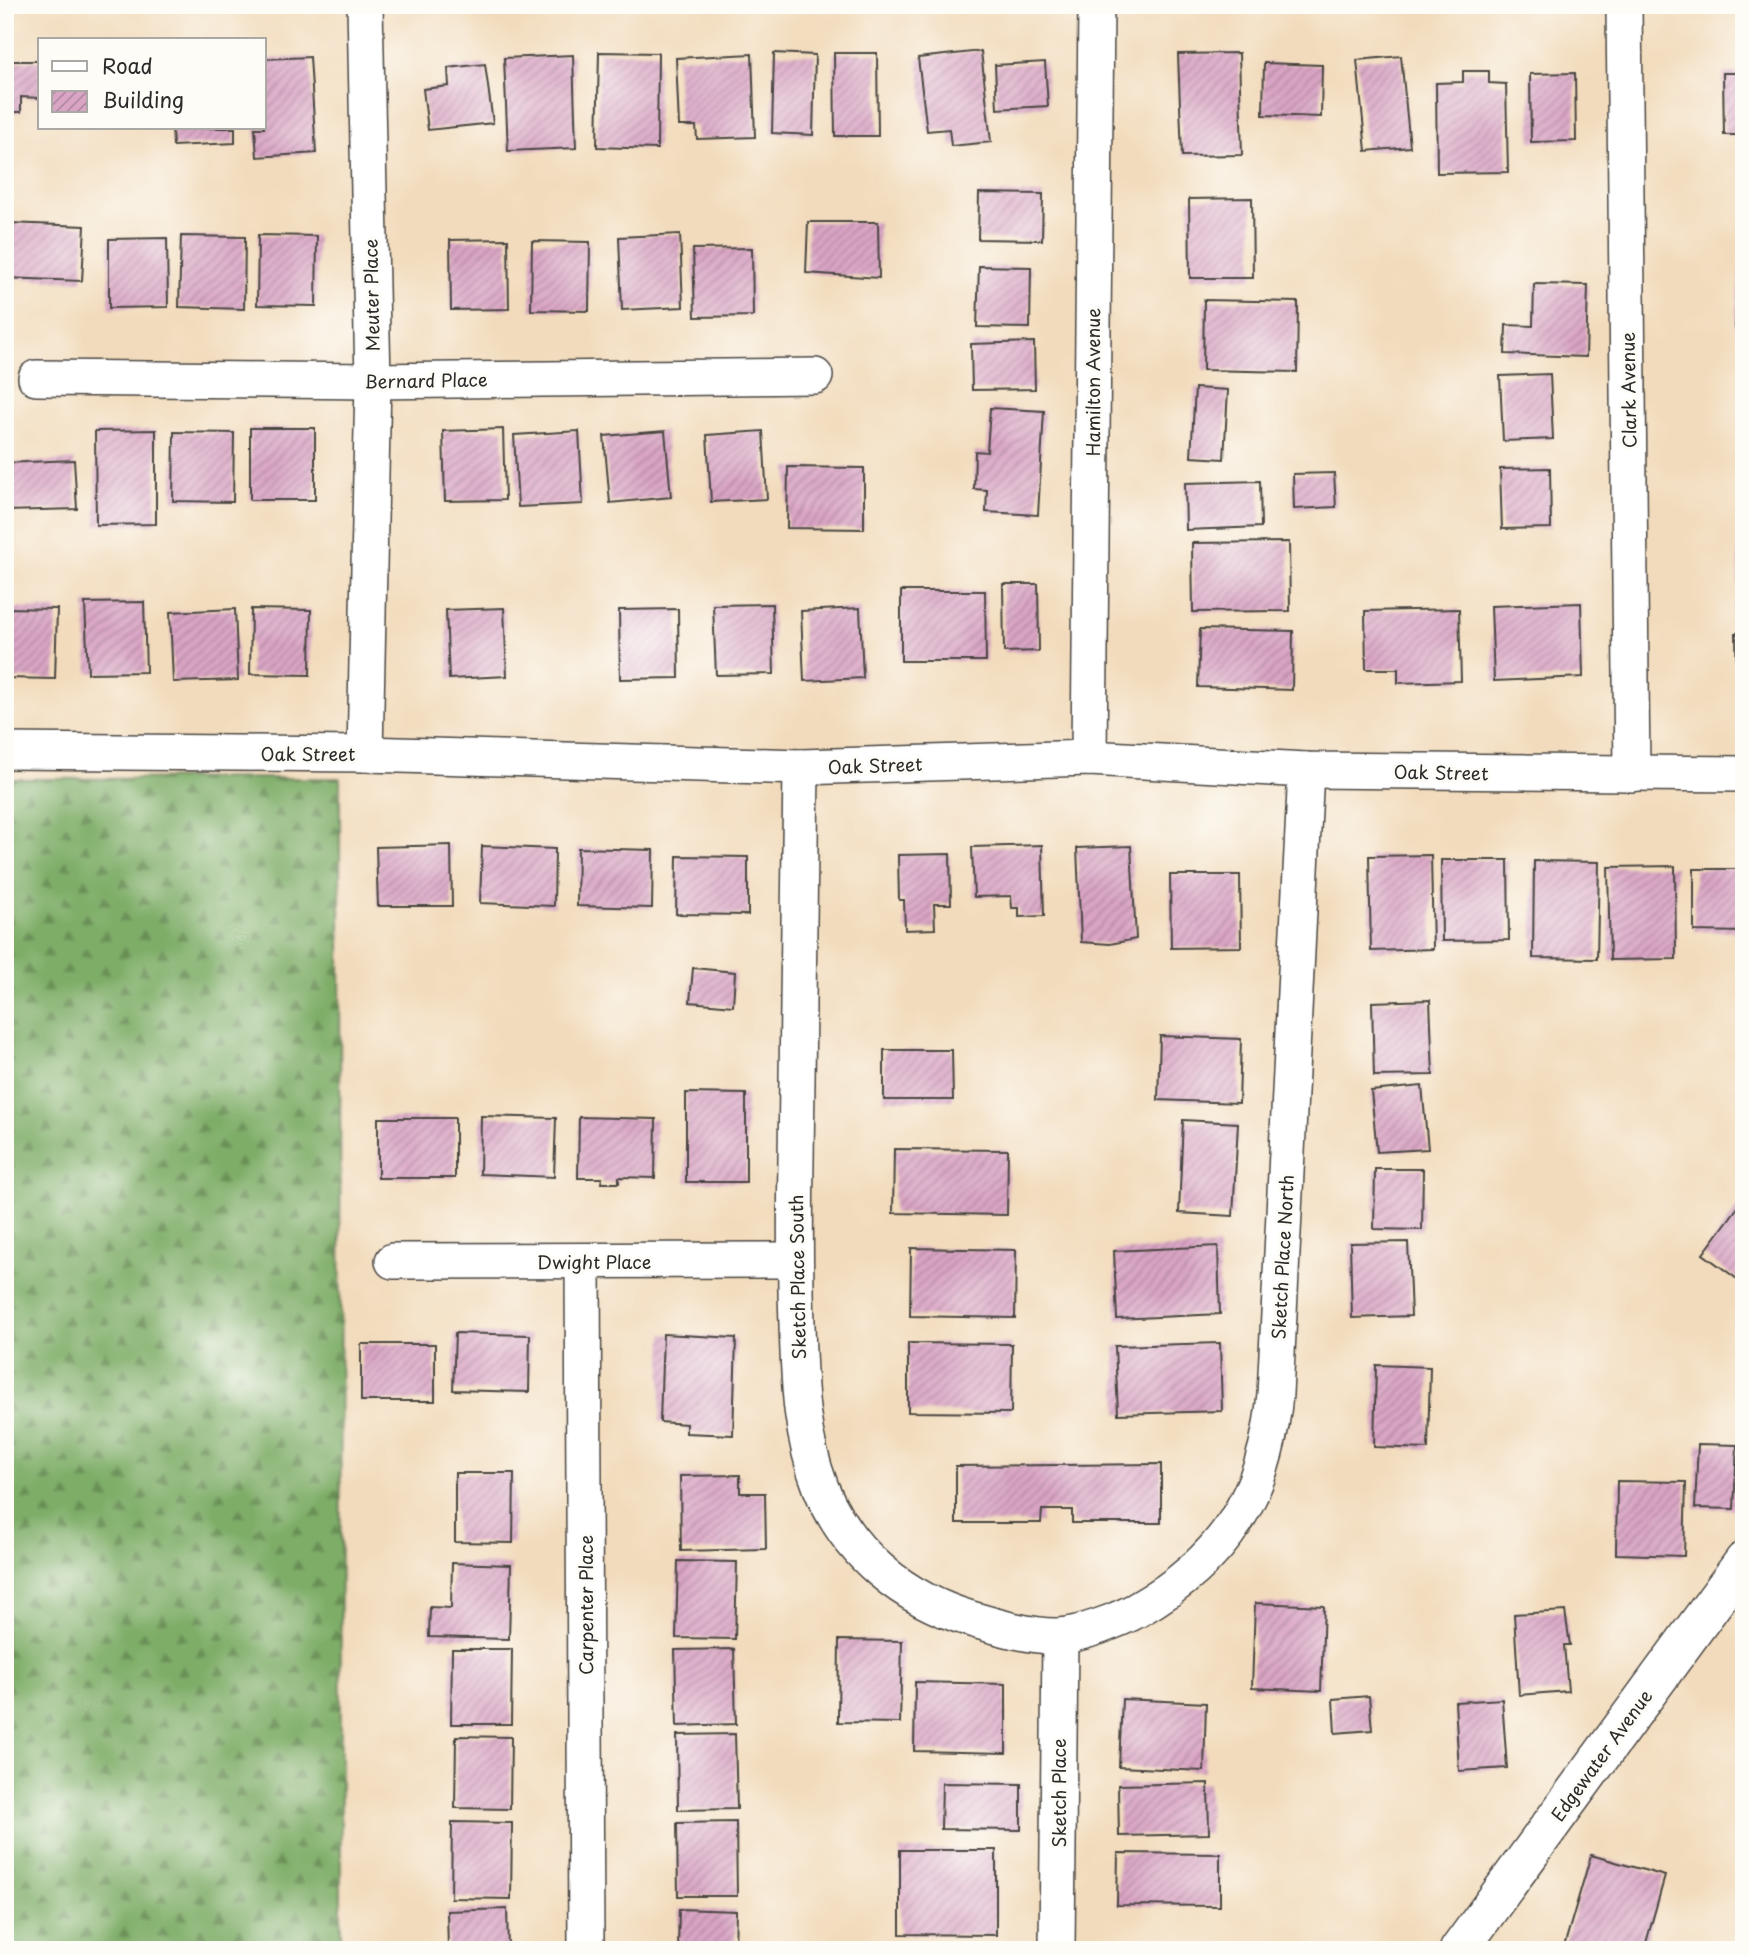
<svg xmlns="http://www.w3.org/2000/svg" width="1749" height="1955" viewBox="0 0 1749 1955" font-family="'Playpen Sans',sans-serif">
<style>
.forest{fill:url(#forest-firs);stroke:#546c49;stroke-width:2}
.building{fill:url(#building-hatch)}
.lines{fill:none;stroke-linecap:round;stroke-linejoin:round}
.minor-casing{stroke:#494541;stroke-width:38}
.tertiary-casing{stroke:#494541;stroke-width:41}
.minor{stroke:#fff;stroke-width:35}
.tertiary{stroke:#fff;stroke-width:38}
.labels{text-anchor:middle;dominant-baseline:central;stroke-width:6;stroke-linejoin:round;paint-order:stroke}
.street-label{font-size:18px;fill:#2b2b2b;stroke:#fdfcf7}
</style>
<defs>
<pattern id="forest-firs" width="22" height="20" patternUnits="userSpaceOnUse" patternTransform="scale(1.75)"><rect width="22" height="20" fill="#7ead67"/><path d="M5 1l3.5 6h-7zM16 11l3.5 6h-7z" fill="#678d55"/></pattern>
<pattern id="building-hatch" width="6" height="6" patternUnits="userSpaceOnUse" patternTransform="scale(1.75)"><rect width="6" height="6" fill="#daa5c5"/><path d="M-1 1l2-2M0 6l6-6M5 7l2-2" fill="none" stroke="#b187a0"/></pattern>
</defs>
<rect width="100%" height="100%" fill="#fdfcf7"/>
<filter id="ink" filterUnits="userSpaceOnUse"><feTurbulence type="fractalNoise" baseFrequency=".0143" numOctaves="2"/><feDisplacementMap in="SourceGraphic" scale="14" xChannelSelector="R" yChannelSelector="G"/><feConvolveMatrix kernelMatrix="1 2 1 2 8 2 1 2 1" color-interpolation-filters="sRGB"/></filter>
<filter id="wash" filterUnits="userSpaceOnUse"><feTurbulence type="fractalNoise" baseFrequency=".00686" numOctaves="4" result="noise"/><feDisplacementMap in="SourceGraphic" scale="28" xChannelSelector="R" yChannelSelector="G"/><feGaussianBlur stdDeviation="1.57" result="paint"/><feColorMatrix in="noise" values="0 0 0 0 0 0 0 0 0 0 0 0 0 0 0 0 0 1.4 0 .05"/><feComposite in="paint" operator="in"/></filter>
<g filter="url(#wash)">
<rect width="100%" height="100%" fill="#f2dbbc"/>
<polygon class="forest" points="340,778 341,1950 5,1950 5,779"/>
<g id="blocks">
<g class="building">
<polygon points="981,51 991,142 951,146 949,129 927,131 918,58"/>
<polygon points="599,52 658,53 657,149 597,147"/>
<polygon points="774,53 815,55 813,135 772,133"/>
<polygon points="834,53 877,53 878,136 835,136"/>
<polygon points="1239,53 1242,155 1182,156 1178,54"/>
<polygon points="752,54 755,137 697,139 696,126 679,126 676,58"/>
<polygon points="573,55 576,148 508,151 504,58"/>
<polygon points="1401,56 1410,147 1366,151 1357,60"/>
<polygon points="310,57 316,153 257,157 255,128 264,128 264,59"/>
<polygon points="5,61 40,61 40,98 21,97 21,112 5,112"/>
<polygon points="1045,62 1048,106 997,109 995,65"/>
<polygon points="1264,63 1322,65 1321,117 1263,115"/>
<polygon points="485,64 493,123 428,130 423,89 449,86 448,68"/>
<polygon points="1463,71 1489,71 1489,83 1506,84 1508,172 1437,173 1436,83 1463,82"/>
<polygon points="1575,73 1576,141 1531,142 1530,74"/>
<polygon points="1723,73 1744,73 1744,135 1724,135"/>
<polygon points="172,128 235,128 235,143 173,146"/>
<polygon points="979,193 1043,194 1042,240 978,239"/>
<polygon points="1252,198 1253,278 1190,278 1189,199"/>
<polygon points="808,222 878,222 879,278 806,273"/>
<polygon points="8,223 85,226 82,281 5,278"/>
<polygon points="680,234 683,307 622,310 619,237"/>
<polygon points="258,235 317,236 316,306 257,305"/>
<polygon points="181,236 245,237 244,309 179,307"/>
<polygon points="167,238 168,307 109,308 109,239"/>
<polygon points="508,239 509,309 451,310 450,240"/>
<polygon points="532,241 590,242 589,311 531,310"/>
<polygon points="752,248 753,316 695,317 693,249"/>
<polygon points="979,266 1031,267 1030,328 977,327"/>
<polygon points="1740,267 1744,267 1744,327 1735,327"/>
<polygon points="1534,284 1588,285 1586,357 1505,354 1506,325 1533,326"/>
<polygon points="1204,300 1298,302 1297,372 1203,370"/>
<polygon points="1034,342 1035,389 972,390 971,344"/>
<polygon points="1550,374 1553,439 1503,441 1500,376"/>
<polygon points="1195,388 1228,390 1224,459 1191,457"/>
<polygon points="990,408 1044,411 1038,515 986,512 987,490 974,489 975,451 987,452"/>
<rect x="250" y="428" width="65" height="72"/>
<polygon points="503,429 505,500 445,501 443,431"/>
<polygon points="156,430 156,524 96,525 95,431"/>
<polygon points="579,431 583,504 518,507 514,435"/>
<polygon points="665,431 671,497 610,503 604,436"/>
<polygon points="763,431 767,499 711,502 707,435"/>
<polygon points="174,432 234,433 233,502 173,501"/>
<polygon points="1740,457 1744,457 1744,523 1741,524"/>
<polygon points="74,460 77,509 5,511 5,463"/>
<polygon points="788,467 864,468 864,529 787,528"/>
<polygon points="1550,468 1551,528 1502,529 1500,469"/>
<polygon points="1334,473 1336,507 1294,509 1293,474"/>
<polygon points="1260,481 1261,527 1186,530 1185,483"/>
<polygon points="1289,542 1290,611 1193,612 1192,543"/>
<polygon points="1738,544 1744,544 1744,613 1739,613"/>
<polygon points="1003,584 1038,584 1039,651 1004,652"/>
<polygon points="901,591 985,591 986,661 901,661"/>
<polygon points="144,602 146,672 88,673 85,603"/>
<polygon points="1581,603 1583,677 1494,681 1491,606"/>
<polygon points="772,604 774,674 716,675 713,605"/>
<polygon points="5,608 57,609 55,679 5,678"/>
<polygon points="504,608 507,676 449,679 446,610"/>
<polygon points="860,608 863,678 804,681 801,611"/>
<polygon points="235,609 238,680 173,682 170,612"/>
<polygon points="251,609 311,610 310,675 250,674"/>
<polygon points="678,609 679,678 620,679 619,610"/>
<polygon points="1459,609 1461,681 1398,683 1398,669 1366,669 1365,611"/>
<polygon points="1200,629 1293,631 1292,690 1198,687"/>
<polygon points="1736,633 1744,633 1744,690 1737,690"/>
<polygon points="451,845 452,906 378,906 376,847"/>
<polygon points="1042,845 1044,916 1019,917 1019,908 1012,908 1011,896 974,897 972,847"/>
<polygon points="482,846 555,849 554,906 480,903"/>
<polygon points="1131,846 1136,939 1110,944 1081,942 1077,848"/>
<polygon points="578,848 653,850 652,908 577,906"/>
<polygon points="950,854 951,904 934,904 935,929 905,930 904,900 899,900 898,855"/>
<polygon points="1431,855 1433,949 1371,951 1369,856"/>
<polygon points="677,856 748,857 748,915 676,914"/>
<polygon points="1441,860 1508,860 1509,940 1442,941"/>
<polygon points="1534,861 1599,862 1597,959 1533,958"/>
<polygon points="1675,866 1676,959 1610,960 1608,867"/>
<polygon points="1694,869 1744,869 1744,932 1694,931"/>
<polygon points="1170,875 1240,875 1241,947 1171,948"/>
<polygon points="693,968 735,972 733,1006 690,1002"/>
<polygon points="1430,1000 1433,1075 1374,1076 1372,1002"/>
<polygon points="1160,1036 1241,1039 1239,1103 1158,1100"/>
<polygon points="884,1050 952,1050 953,1100 884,1100"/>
<polygon points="1422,1086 1428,1149 1377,1152 1371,1091"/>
<polygon points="686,1093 746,1094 746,1182 686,1182"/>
<polygon points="481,1116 556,1118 554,1177 480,1174"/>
<polygon points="579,1117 656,1119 655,1178 619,1177 619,1183 601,1183 602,1178 578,1178"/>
<rect x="378" y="1118" width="77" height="60"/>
<polygon points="1183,1120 1238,1123 1233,1216 1179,1213"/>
<polygon points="894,1149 1008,1150 1007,1215 893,1213"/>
<polygon points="1375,1169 1423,1169 1422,1230 1374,1229"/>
<polygon points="1744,1199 1744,1284 1703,1254"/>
<polygon points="1408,1242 1411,1316 1352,1318 1350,1243"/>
<polygon points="1218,1246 1220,1314 1117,1319 1114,1251"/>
<polygon points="911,1248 1016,1250 1015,1318 910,1316"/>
<polygon points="455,1333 530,1335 529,1392 453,1390"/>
<polygon points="663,1334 736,1338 733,1435 686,1433 686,1424 660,1422"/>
<polygon points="908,1343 1012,1344 1011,1413 908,1412"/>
<polygon points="1220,1343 1222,1411 1118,1414 1115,1346"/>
<rect x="361" y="1344" width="74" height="57"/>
<polygon points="1376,1365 1430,1367 1428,1449 1374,1447"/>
<polygon points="1698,1444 1737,1445 1734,1509 1695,1508"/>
<polygon points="1161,1464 1161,1523 1072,1523 1072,1510 1042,1510 1041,1523 956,1523 956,1466"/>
<polygon points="455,1473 514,1473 513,1543 455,1542"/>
<polygon points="740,1475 740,1493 765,1493 766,1549 681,1551 680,1476"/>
<polygon points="1617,1481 1686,1482 1684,1556 1616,1554"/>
<polygon points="678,1561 737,1562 735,1639 676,1638"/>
<polygon points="452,1563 511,1565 509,1639 429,1637 430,1607 451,1608"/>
<polygon points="1255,1603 1324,1606 1321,1691 1252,1688"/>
<polygon points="1565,1611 1570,1645 1564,1645 1568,1691 1519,1695 1514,1614"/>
<polygon points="839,1640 902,1641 900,1723 838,1722"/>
<polygon points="452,1649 512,1649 511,1724 451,1724"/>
<polygon points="734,1649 736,1724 677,1726 675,1650"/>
<polygon points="915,1682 1006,1684 1006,1753 914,1751"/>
<polygon points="1369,1696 1372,1730 1335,1733 1333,1699"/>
<polygon points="1122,1699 1206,1703 1204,1771 1119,1767"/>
<polygon points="1502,1699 1507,1768 1459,1771 1455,1702"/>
<polygon points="735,1734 737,1809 678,1810 677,1735"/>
<polygon points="456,1736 511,1737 510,1809 455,1808"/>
<polygon points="942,1783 1021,1784 1021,1830 941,1829"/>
<polygon points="1208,1783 1209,1834 1119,1836 1118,1785"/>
<polygon points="452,1822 512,1823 511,1899 451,1898"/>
<polygon points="736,1822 737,1896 678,1896 677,1823"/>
<polygon points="900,1850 996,1850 996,1935 900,1934"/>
<polygon points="1118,1853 1220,1854 1220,1906 1117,1905"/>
<polygon points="1591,1855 1665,1876 1644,1950 1563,1950"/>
<polygon points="507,1909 508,1950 448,1950 447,1911"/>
<polygon points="679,1909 736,1911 735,1950 678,1950"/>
</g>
</g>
</g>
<g filter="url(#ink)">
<use href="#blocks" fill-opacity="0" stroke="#494541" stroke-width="2"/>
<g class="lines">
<g class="minor-casing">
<g id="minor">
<polyline points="365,5 373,381 365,754"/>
<polyline points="1624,5 1632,774"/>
<polyline points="36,378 373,381 815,376"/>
<polyline points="5,751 365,754 801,767 1089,758 1306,770 1744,774"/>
<polyline points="1089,758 1096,5"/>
<path d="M801 767C799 898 798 1029 796 1160 795 1215 795 1270 797 1325 799 1382 800 1434 821 1488 848 1554 904 1599 971 1619 998 1627 1032 1637 1059 1636 1080 1635 1119 1620 1137 1610 1225 1560 1266 1495 1275 1394L1306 770"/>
<polyline points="393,1261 795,1260"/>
<polyline points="583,1261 586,1950"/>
<polyline points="1057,1950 1060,1636"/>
</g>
</g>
<g class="tertiary-casing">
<polyline id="tertiary" points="1459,1950 1744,1561"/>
</g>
<use href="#minor" class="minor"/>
<use href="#tertiary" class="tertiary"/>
</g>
</g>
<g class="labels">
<g class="street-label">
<text transform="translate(371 295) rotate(-91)">Meuter Place</text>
<text transform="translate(426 380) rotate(-1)">Bernard Place</text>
<text transform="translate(1092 382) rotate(-90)">Hamilton Avenue</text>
<text transform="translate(1628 390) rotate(-91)">Clark Avenue</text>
<text x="308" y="753">Oak Street</text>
<text transform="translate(875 765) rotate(-2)">Oak Street</text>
<text transform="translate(1441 772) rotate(1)">Oak Street</text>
<text transform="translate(1282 1257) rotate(-87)">Sketch Place North</text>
<text x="594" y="1261">Dwight Place</text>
<text transform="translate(797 1277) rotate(-91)">Sketch Place South</text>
<text transform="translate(585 1605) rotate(-90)">Carpenter Place</text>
<text transform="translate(1601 1755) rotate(-54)">Edgewater Avenue</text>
<text transform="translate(1058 1793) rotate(-90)">Sketch Place</text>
</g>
</g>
<rect width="1749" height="1955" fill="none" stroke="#fdfcf7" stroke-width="28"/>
<rect x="38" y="38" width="228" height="91" fill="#fdfcf7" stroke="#a9a8a5" stroke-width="2"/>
<rect x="52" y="61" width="35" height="10" fill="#ffffff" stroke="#a9a8a5" stroke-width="2"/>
<text x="102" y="74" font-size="21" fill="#2b2b2b">Road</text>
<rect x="52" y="91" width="35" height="21" fill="url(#building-hatch)" stroke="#a9a8a5" stroke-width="2"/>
<text x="102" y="108" font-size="21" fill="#2b2b2b">Building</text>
</svg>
